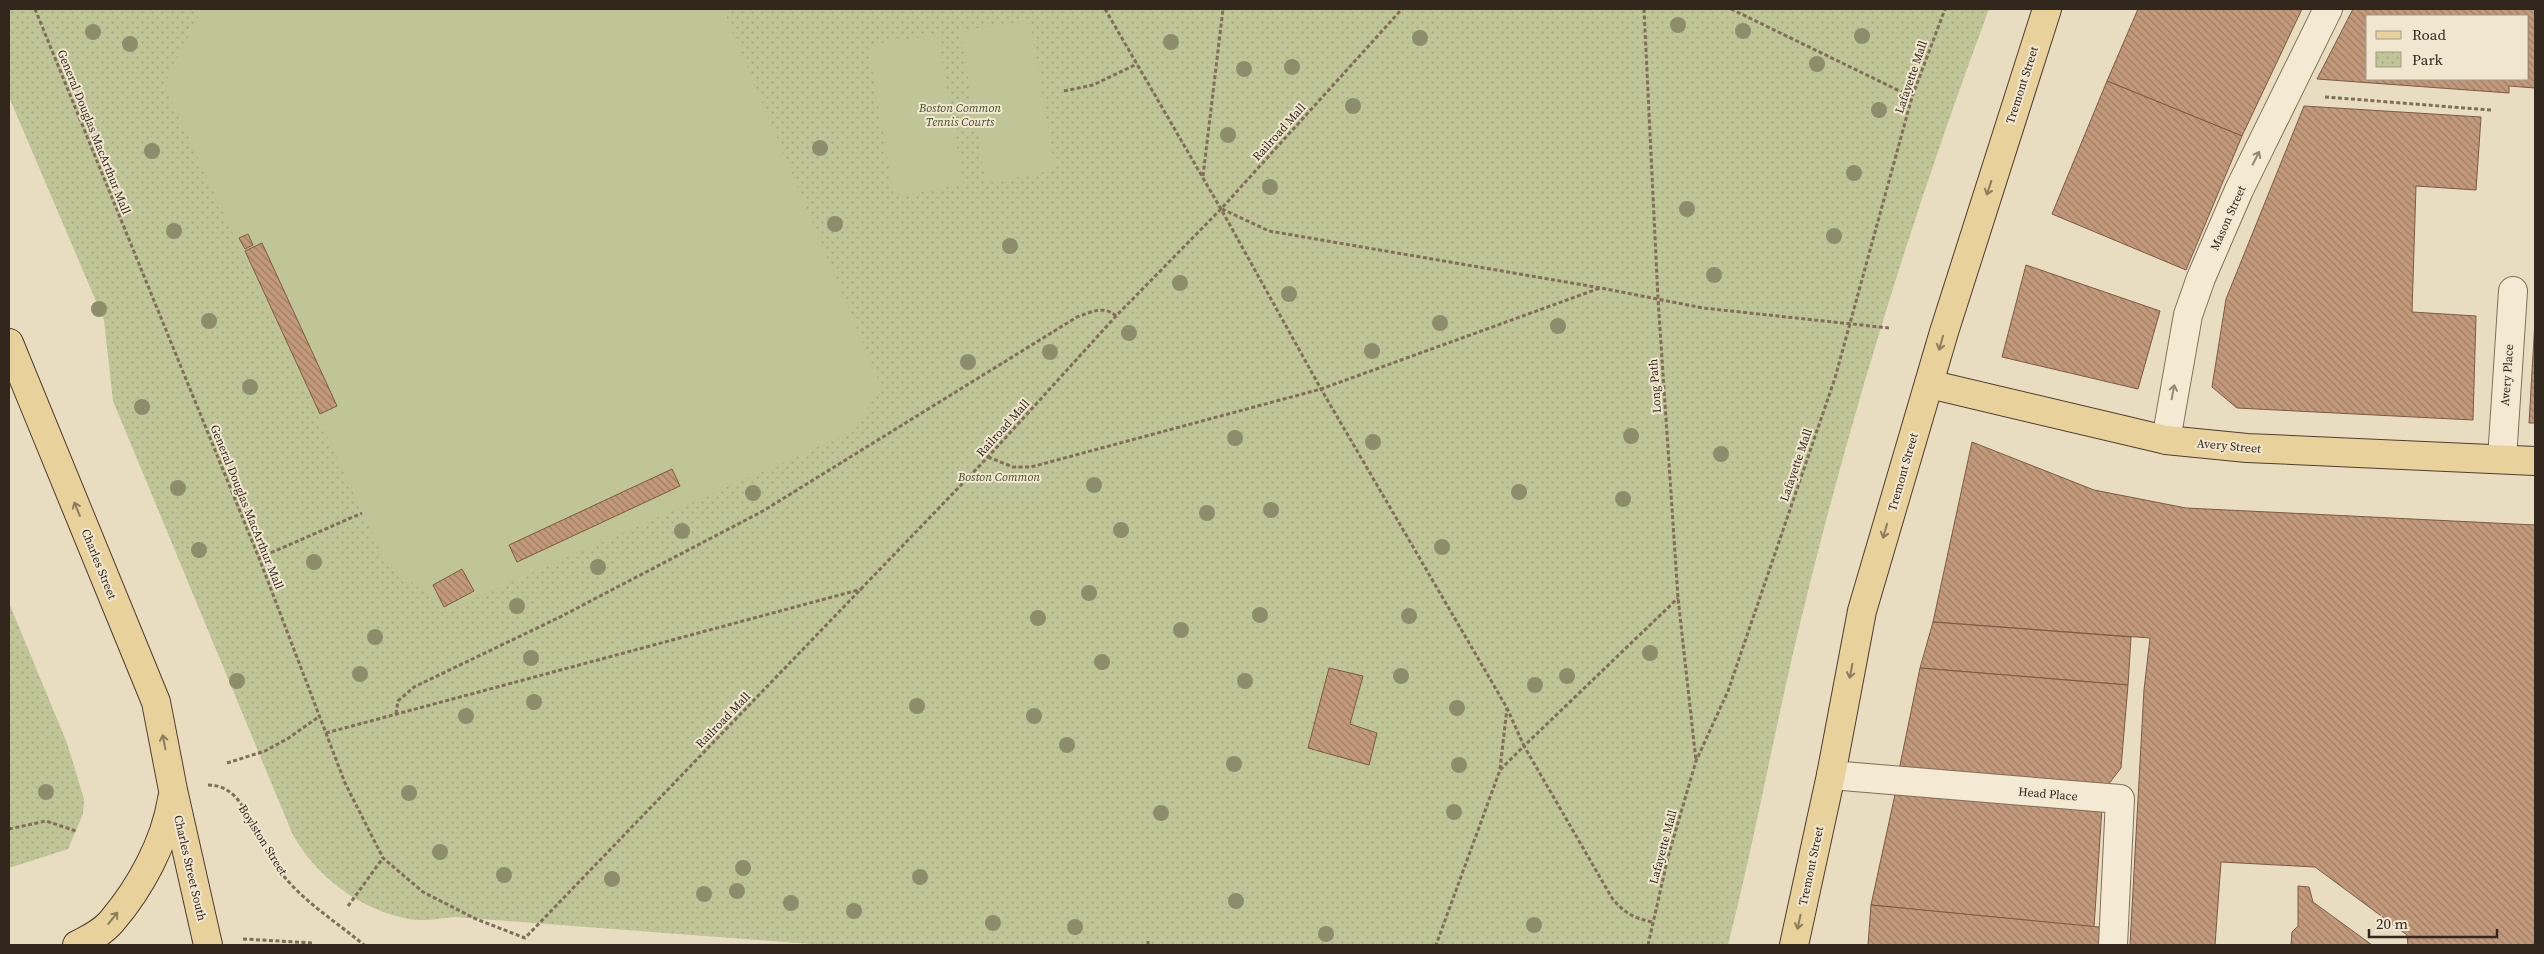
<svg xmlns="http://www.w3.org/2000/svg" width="2544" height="954" viewBox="0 0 2544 954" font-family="'Source Serif 4',serif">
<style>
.park{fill:url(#park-dots)}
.garden{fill:#bfc596}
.building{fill:url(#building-back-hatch);stroke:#7c5a43;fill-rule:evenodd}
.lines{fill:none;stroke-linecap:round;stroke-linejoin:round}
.minor-casing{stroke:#806e5a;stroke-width:30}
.major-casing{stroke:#4e3d2f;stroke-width:30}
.path{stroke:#806e5a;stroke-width:3;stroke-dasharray:4 2.5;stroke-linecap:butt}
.minor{stroke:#f4ead3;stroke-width:28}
.major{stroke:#e9d19c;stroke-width:28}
.tree{fill:#8d8d6c}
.oneway{stroke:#928878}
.oneway2{stroke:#8d7c5c}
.labels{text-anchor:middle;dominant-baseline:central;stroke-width:4;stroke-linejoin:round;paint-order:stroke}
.street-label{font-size:12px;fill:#31271d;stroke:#f1e7d0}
.park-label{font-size:12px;font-style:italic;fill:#424b26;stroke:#f1e7d0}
</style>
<defs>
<pattern id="park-dots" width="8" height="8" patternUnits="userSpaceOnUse" patternTransform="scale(1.25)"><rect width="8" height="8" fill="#bfc596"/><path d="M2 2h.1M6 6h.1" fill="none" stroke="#a5a981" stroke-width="1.8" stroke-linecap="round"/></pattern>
<pattern id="building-back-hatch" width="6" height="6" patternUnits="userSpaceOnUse" patternTransform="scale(1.25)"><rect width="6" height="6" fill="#c3997b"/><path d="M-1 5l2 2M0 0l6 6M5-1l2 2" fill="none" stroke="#9f7d64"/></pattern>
</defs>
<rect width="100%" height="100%" fill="#e8ddc1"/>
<g class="park">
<path d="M9 9H1989C1911 218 1845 432 1794 649 1771 748 1753 847 1728 945H824L455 917C441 918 423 922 409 919 360 910 315 876 292 833L113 401 104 320 9 97Z"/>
<polygon points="9,603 67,743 84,799 83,814 68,849 9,868"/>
</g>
<g class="garden">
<polygon points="202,9 723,9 881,386 854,431 448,610 385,561 164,85"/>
<polygon points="1030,20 1055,170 986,183 960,31"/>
<polygon points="938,35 963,184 894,197 868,45"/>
</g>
<g class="building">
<polygon points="2138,9 2302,9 2242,136 2107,81"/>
<path d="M2353 9H2535V88L2509 86V93L2317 79ZM2368 16H2528V79H2368Z"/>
<polygon points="2107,81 2242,136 2186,270 2052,214"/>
<polygon points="2304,106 2481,117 2476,190 2416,186 2412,312 2476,316 2473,420 2237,408 2212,387 2226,299"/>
<polygon points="248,234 253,245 245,249 239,238"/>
<polygon points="262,243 337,406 320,414 245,251"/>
<polygon points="2026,265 2160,311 2138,389 2002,357"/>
<polygon points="2535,321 2535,423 2529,423"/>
<polygon points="1972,442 2094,490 2186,508 2535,525 2535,945 2408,945 2407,935 2315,867 2221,862 2215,945 2130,945 2144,690 2150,638 1933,622"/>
<polygon points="672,469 680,486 517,562 509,545"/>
<polygon points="462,569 474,591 444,607 433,585"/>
<polygon points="1933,622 2131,637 2128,685 1920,668"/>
<polygon points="1329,668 1363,676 1350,724 1377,733 1369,765 1308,748"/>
<polygon points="1920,668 2128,685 2121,768 2104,790 1898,775"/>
<polygon points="1896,790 2102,808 2094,927 1871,905"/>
<polygon points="2298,886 2309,887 2313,902 2372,945 2291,945 2292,932 2298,926"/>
<polygon points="1871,905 2109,928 2108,945 1868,945"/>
</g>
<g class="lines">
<g class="minor-casing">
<g id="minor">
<polyline points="2166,440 2188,315 2201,278 2239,190 2328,9"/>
<polyline points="2502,459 2513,291"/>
<polyline points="1831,775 2120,799 2113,945"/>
</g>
</g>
<g class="major-casing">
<g id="major">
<polyline points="9,343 156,702 173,790 208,945"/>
<polyline points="1929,384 2166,440 2247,448 2535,461"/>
<path d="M77 945C89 939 103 932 112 921 140 888 165 843 172 799"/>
<polyline points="1794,945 1831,775 1862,611 1944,332 2047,9"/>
</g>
</g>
<g class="path">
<polyline points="35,9 259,558 345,783 383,858 423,892 476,919 525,938 988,457 1116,316 1221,209 1402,9"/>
<polyline points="1105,9 1221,209 1321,389 1507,708 1524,746 1500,770 1436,945"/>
<polyline points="1644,9 1658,299 1678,598 1696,761"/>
<polyline points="1731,9 1912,97"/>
<polyline points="1064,91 1093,85 1137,64"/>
<polyline points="2325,97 2491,110"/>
<polyline points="1203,176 1223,9"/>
<polyline points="1222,209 1269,231 1601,288 1703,308 1889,328"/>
<polyline points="988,457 1013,467 1031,467 1321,389 1600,288"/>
<polyline points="259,558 362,513"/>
<path d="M396 714 398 701 414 687 558 618 763 511 1077 317C1092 312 1103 305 1116 316"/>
<polyline points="326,733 862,589"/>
<polyline points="227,763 265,751 287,739 320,716"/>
<polyline points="1500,769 1507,708"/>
<path d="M208 785C240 785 249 820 262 843 269 856 278 870 288 881 310 906 339 924 364 945"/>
<polyline points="9,829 46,821 76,831"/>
<polyline points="348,906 383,858"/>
<path d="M1652 922C1634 918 1624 913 1612 898L1524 746 1678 598"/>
<polyline points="243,939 313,943"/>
<polyline points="1148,945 1148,940"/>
<polyline points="1648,945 1668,857 1696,761 1728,691 1835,378 1912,97 1945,9"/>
</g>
<use href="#minor" class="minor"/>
<use href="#major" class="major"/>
</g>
<g class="tree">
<circle cx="1678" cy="25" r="8"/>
<circle cx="1743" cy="31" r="8"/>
<circle cx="93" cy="32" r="8"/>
<circle cx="1862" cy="36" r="8"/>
<circle cx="1420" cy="38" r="8"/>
<circle cx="1171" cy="42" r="8"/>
<circle cx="130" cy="44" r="8"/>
<circle cx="1817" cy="64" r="8"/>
<circle cx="1292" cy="67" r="8"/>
<circle cx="1244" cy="69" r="8"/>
<circle cx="1353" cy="106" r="8"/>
<circle cx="1879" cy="110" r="8"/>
<circle cx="1228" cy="135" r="8"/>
<circle cx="820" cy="148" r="8"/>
<circle cx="152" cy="151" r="8"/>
<circle cx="1854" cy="173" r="8"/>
<circle cx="1270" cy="187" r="8"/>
<circle cx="1687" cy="209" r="8"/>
<circle cx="835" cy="224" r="8"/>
<circle cx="174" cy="231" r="8"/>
<circle cx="1834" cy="236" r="8"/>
<circle cx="1010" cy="246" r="8"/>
<circle cx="1714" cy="275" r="8"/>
<circle cx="1180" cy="283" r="8"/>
<circle cx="1289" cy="294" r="8"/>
<circle cx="99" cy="309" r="8"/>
<circle cx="209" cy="321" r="8"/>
<circle cx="1440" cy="323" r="8"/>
<circle cx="1558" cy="326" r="8"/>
<circle cx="1129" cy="333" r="8"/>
<circle cx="1372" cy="351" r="8"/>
<circle cx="1050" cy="352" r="8"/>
<circle cx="968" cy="362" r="8"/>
<circle cx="250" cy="387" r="8"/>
<circle cx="142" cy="407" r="8"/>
<circle cx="1631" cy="436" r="8"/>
<circle cx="1235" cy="438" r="8"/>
<circle cx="1373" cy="442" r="8"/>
<circle cx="1721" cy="454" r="8"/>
<circle cx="1094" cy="485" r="8"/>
<circle cx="178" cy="488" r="8"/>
<circle cx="1519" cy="492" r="8"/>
<circle cx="753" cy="493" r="8"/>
<circle cx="1623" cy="499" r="8"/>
<circle cx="1271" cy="510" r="8"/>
<circle cx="1207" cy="513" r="8"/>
<circle cx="1121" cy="530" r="8"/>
<circle cx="682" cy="531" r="8"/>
<circle cx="1442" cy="547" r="8"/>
<circle cx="199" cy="550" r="8"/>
<circle cx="314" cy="562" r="8"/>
<circle cx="598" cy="567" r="8"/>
<circle cx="1089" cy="593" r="8"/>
<circle cx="517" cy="606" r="8"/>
<circle cx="1260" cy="615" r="8"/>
<circle cx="1409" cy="616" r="8"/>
<circle cx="1038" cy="618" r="8"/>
<circle cx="1181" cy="630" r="8"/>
<circle cx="375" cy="637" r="8"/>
<circle cx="1650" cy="653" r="8"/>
<circle cx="531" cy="658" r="8"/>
<circle cx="1102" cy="662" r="8"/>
<circle cx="360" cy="674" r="8"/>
<circle cx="1401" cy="676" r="8"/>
<circle cx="1567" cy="676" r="8"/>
<circle cx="237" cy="681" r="8"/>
<circle cx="1245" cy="681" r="8"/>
<circle cx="1535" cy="685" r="8"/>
<circle cx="534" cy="702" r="8"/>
<circle cx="917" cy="706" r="8"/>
<circle cx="1457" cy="708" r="8"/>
<circle cx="466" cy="716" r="8"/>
<circle cx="1034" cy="716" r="8"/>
<circle cx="1067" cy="745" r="8"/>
<circle cx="1234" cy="764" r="8"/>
<circle cx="1459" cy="765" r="8"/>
<circle cx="46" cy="792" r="8"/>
<circle cx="409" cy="793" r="8"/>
<circle cx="1454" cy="812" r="8"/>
<circle cx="1161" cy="813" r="8"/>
<circle cx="440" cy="852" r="8"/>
<circle cx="743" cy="868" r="8"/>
<circle cx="504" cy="875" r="8"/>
<circle cx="920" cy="877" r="8"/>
<circle cx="612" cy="879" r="8"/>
<circle cx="737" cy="891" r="8"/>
<circle cx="704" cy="894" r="8"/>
<circle cx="1236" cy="901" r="8"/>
<circle cx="791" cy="903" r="8"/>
<circle cx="854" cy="911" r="8"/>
<circle cx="993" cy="923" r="8"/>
<circle cx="1534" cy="925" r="8"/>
<circle cx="1075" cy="927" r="8"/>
<circle cx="1326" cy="934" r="8"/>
</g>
<defs><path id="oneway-shaft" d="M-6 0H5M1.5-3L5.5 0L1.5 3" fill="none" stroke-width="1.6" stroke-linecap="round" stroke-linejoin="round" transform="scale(1.25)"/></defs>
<g class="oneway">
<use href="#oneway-shaft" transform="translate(2256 158) rotate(-63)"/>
<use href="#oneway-shaft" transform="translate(2173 392) rotate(-79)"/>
</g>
<g class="oneway2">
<use href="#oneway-shaft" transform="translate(1989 188) rotate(108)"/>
<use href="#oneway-shaft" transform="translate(1941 343) rotate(106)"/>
<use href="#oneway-shaft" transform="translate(77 509) rotate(-112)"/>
<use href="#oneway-shaft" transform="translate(1885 531) rotate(106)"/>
<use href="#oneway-shaft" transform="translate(1851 671) rotate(101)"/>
<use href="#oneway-shaft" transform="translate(164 742) rotate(-101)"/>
<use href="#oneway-shaft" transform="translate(113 918) rotate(-51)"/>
<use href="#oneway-shaft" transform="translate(1799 922) rotate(102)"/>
</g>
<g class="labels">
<g class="street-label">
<text transform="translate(1911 77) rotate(-71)">Lafayette Mall</text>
<text transform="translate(2022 85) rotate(-72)">Tremont Street</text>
<text transform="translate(94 132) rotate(68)">General Douglas MacArthur Mall</text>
<text transform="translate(1279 132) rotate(-48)">Railroad Mall</text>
<text transform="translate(2228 218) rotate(-66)">Mason Street</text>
<text transform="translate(2507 375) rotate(-86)">Avery Place</text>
<text transform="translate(1655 386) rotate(-94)">Long Path</text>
<text transform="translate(1003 428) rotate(-48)">Railroad Mall</text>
<text transform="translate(2229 446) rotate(5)">Avery Street</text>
<text transform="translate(1796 465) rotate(-71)">Lafayette Mall</text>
<text transform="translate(1903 472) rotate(-74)">Tremont Street</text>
<text transform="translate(247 507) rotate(68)">General Douglas MacArthur Mall</text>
<text transform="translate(99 564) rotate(68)">Charles Street</text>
<text transform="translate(723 720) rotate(-46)">Railroad Mall</text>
<text transform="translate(2048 794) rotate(5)">Head Place</text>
<text transform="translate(263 840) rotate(58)">Boylston Street</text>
<text transform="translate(1663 847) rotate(-75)">Lafayette Mall</text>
<text transform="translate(1811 866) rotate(-78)">Tremont Street</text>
<text transform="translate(190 868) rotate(77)">Charles Street South</text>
</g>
<g class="park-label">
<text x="960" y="108">Boston Common<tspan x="960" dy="14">Tennis Courts</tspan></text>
<text x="999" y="477">Boston Common</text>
</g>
</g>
<rect width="2544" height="954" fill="none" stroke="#31271d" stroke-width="20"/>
<rect x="2366" y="15" width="162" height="65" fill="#f1e7d0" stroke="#a49a88"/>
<rect x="2376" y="31" width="25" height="8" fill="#e9d19c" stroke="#a49a88"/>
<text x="2412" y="40" font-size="15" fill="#31271d">Road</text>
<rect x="2376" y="52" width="25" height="15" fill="url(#park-dots)" stroke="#a49a88"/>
<text x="2412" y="65" font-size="15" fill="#31271d">Park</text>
<path d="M2369 929v8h128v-8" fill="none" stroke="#31271d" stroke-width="2.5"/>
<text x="2376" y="929" font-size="15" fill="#31271d" stroke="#f1e7d0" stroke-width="4" paint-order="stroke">20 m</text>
</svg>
